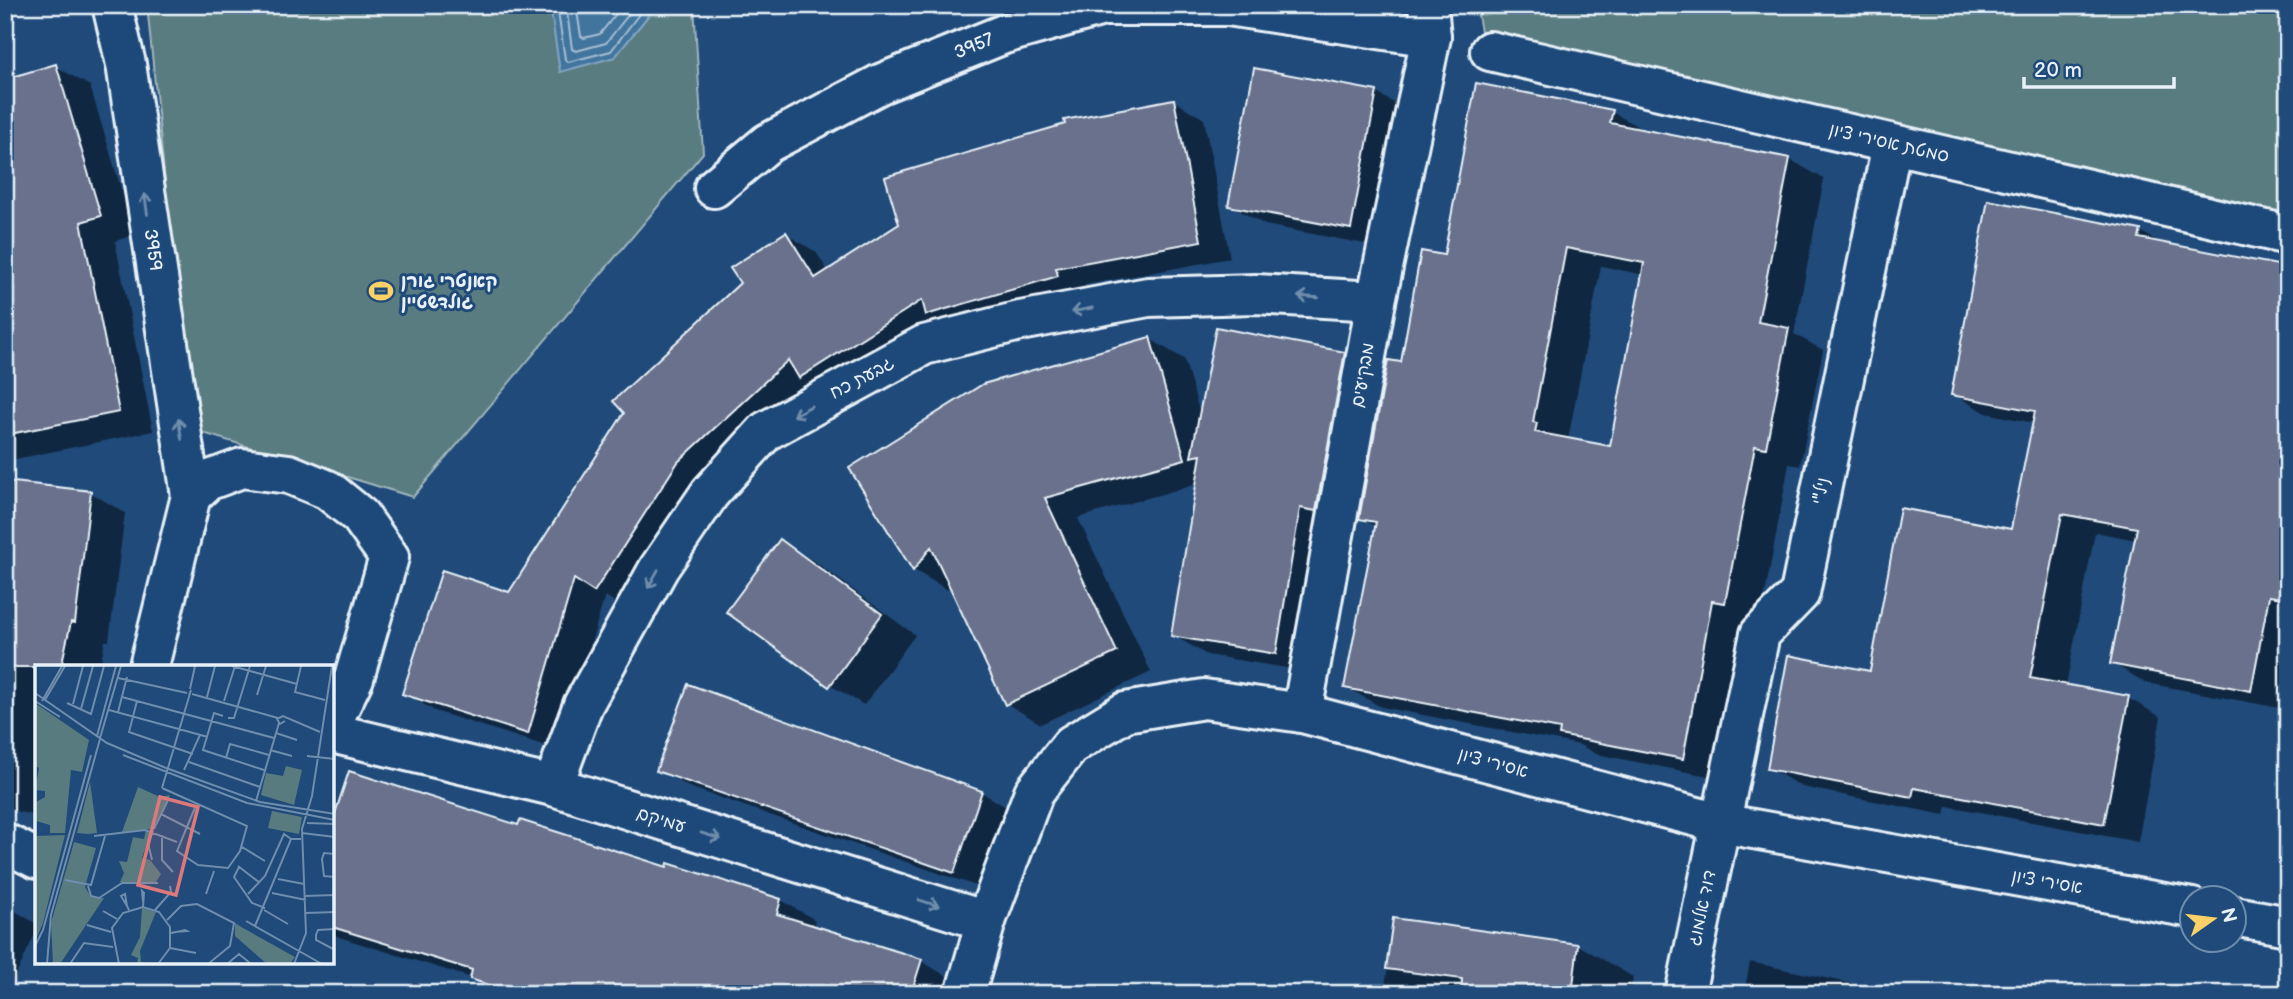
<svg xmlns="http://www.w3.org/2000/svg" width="2293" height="999" viewBox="0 0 2293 999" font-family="'Balsamiq Sans','Playpen Sans Hebrew',sans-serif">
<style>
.green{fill:#587b80;stroke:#a0b6bc;stroke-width:2}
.water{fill:#42749e;stroke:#84a6c2;stroke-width:2}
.shadow{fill:#0007;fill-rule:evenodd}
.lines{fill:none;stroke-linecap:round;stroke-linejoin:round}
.shore{stroke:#a6bfd4;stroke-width:2}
.building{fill:#69718c;stroke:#e8f1f8;stroke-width:2;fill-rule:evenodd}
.street-casing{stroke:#e8f1f8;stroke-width:44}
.street{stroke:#1f4a7a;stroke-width:38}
.oneway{stroke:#6f8dac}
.labels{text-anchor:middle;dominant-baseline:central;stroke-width:6;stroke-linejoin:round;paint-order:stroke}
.street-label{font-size:18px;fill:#e8f1f8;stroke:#1f4a7a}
.poi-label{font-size:18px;font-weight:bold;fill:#e8f1f8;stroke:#1f4a7a;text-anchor:start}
.inset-road{fill:none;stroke:#6f8dac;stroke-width:2}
.view{fill:#dd787b;fill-opacity:0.15;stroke:#dd787b;stroke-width:3.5}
.inset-edge{fill:none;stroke:#e8f1f8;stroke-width:3.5}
</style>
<rect width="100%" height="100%" fill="#1f4a7a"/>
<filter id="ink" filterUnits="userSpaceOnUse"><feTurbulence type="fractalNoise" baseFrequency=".0143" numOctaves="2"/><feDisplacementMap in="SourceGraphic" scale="14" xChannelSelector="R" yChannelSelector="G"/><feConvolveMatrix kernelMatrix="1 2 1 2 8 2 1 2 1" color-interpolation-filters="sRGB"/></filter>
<g filter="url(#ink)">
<g class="green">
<polygon points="147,5 694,5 703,153 413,497 190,429"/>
<polygon points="1476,5 2288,5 2288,219 1481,31"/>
</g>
<polygon class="water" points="550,5 653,5 652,11 615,57 560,72"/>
<g class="shadow">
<polygon points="5,5 27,5 5,16"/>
<polygon points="55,66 90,86 135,235 115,241 153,431 6,461 5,81"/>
<polygon points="1377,93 1411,113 1386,248 1265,225 1230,205"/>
<polygon points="1174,101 1204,119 1230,258 1085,285 1088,294 831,394 812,383 708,480 625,608 605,596 559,750 435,711 404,693 509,594 742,283 786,234 816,252 828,271"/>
<path d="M1612 112 1648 132 1789 159 1824 179 1794 334 1823 350 1800 466 1789 464 1760 622 1747 619 1718 778 1596 754 1580 745 1381 707 1346 687 1377 527 1361 518 1402 365 1445 257ZM1601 266 1644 275 1611 448 1568 440Z"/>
<polygon points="2140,231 2164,245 2288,269 2288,693 2285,709 2146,683 2112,663 2136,540 2095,532 2066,686 2128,698 2161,717 2138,842 1947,806 1945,815 1802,787 1769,768 1871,673 2013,531 2034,423 1986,413 1953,394"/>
<polygon points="1150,339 1184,359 1201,417 1344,353 1379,373 1310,672 1207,655 1173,635 1197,484 1078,518 1151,672 1041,724 1007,704 951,586 948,590 914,570 851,469"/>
<polygon points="5,482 91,493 125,513 109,641 105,641 100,666 37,666 37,816 5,809"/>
<polygon points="780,541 814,561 915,635 864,705 830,685"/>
<polygon points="659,770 981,792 1011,810 985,889 689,787"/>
<polygon points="519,827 668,869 669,865 781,900 815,920 813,927 921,961 955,981 951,994 499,994 472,978 339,937 332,933 332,829"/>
<polygon points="5,905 37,924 37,930 7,994 5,994"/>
<polygon points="1394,920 1578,945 1633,977 1631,994 1384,994"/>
<polygon points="1750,962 1901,994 1744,994"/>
</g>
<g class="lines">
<g class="shore">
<polyline points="557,5 565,59 568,62 611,51 646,5"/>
<polyline points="566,5 572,49 576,51 606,43 636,5"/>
<polyline points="576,5 581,36 584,38 600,34 623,5"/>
</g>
</g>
<g class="building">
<polygon points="56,64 101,216 81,222 119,412 5,435 5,79"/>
<polygon points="1254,68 1377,91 1351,229 1228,206"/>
<path d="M1476 83 1613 110 1610 123 1790 158 1758 322 1789 328 1766 448 1755 446 1725 603 1712 601 1683 759 1559 735 1560 729 1344 688 1376 522 1359 519 1388 360 1401 362 1421 251 1444 255ZM1566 248 1644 263 1610 446 1535 432 1537 423 1533 422Z"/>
<polygon points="1174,99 1201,241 1056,268 1058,276 926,315 922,300 799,378 788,360 678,462 594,592 574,579 528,734 402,694 442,570 509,592 624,413 613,401 740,283 730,268 786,232 815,278 899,224 885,177 1065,124 1064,120"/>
<polygon points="1988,200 2141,230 2139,238 2288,267 2288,599 2269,596 2251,691 2110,664 2137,528 2062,514 2030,678 2129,696 2104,824 1914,788 1912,797 1767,769 1788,655 1870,671 1900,508 2011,529 2035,411 1951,395"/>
<polygon points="1216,327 1345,352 1316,511 1300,508 1276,654 1171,636 1201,455 1191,457"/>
<polygon points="1150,337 1185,459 1045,498 1117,652 1005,705 931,547 913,571 849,468 983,384"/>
<polygon points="5,481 91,491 75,623 71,622 61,667 5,667"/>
<polygon points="780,539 882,614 829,687 726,612"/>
<polygon points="688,684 982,791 954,873 656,771"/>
<polygon points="349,771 518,825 520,820 667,867 668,863 781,899 777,914 922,959 911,994 517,994 470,979 472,970 332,927 332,823"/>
<polygon points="1393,918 1578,944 1572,994 1461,994 1462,979 1386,969"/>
</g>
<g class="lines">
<g class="street-casing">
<g id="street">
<polyline points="112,5 126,64 191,496"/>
<polyline points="1490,51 2288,235"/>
<polyline points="714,188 768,143 880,84 1004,34 1103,6 1228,6 1431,37"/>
<polyline points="149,666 191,496 207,481 242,468 289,474 328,490 360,516 389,557 354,678 332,723"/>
<polyline points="1302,713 1376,301 1431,37 1428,5"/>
<polyline points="332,733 553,786 986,921"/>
<polyline points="553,786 583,705 659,568 710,493 766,431 924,345 1020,321 1148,297 1256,294 1376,301"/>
<polyline points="5,843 37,859"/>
<polyline points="2234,916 2288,926"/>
<polyline points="965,994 986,921 1034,792 1071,745 1125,712 1204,699 1302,713 1720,823 2192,908"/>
<polyline points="1685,994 1760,634 1800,593 1892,144"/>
</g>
</g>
<use href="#street" class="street"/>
</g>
<defs><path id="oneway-shaft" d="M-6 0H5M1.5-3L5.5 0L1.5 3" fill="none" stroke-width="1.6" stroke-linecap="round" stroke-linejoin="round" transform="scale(1.75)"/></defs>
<g class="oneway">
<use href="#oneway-shaft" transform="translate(146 204) rotate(-98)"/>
<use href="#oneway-shaft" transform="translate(1308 297) rotate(-176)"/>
<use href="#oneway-shaft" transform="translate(1082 310) rotate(169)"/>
<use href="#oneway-shaft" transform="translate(802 411) rotate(151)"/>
<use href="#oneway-shaft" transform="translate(180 429) rotate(-99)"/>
<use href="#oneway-shaft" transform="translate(653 579) rotate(119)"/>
<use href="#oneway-shaft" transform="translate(711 836) rotate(17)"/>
<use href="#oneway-shaft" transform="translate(929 903) rotate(17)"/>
</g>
</g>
<defs>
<g id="stadium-bare" transform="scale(1.89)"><path d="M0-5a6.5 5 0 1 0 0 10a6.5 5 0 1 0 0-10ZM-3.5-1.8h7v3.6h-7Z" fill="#ffd166" stroke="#1f4a7a" stroke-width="2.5" paint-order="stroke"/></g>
</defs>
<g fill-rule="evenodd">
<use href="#stadium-bare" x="381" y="291"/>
</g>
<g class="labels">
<g class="street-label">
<text transform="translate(974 46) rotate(-22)">3957</text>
<text transform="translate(1889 143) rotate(13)">סמטת אסירי ציון</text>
<text transform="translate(153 250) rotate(82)">3959</text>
<text transform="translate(1363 375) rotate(-80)">מבקיעים</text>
<text transform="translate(862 378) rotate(-28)">גבעת כח</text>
<text transform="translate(1821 491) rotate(-78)">ניל"י</text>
<text transform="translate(1493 763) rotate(15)">אסירי ציון</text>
<text transform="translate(661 820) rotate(17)">עמיקם</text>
<text transform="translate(2047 882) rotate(10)">אסירי ציון</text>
<text transform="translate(1702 908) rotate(-78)">דוד אלמוג</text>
</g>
<g class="poi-label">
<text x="401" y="281">קאנטרי גורן<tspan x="401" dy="21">גולדשטיין</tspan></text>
</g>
</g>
<g transform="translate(35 665)">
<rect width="299" height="299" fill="#1f4a7a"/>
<path d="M0 38 54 75 47 107 36 105 30 168H15V160L1 156V137L10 132V126L0 125 4 103 0 101ZM251 101 267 105 259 140 226 130 231 108 248 111ZM55 117 62 168 53 169 42 168ZM103 122 125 132 135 130 118 164 87 167ZM237 146 267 152 264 169 233 163ZM111 165 116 166 107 193 115 195 126 209 121 217H85L89 208 84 196 92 197 98 172 109 174ZM30 170 8 258 0 277V171ZM39 177 61 183 50 222 56 232 69 233 25 299H18L16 258ZM107 243 121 247 105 286 106 297 116 299H102L103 293 96 290 105 272ZM200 258 208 263 260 292 255 299H232L200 271Z" fill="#587b80"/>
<path class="inset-road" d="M197 1 262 19M266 1 260 27 290 35M83 13 152 28M155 24 160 1M0 28 72 78 131 103 225 137 300 149M157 29 243 53M222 30 231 1M87 32 239 73M172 32 180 1M10 35 30 1M0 36 25 52M7 36 27 1M102 36 94 67 158 89M189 36 200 1M32 38 56 49 69 1M38 39 48 1M46 44 58 1M74 45 173 72M83 47 92 12M188 51 179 48 168 85 229 105M193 53H199L215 1M250 56 245 59 242 54 248 51 285 67M241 68 262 75M62 71 81 1M65 73 86 1M235 85 257 91M88 90 212 138 300 155M272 91 300 94M191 93 195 79 234 90M154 97 225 122M149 105 165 70M127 123 212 161 205 186 193 203 163 200 142 186 161 140M127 123 156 25 154 30M221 136 244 58M126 149 165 169M272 158 300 159M119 164 134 133M267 168 300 172M127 170V195L138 207M59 171 110 165 142 177M207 182 230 196M300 189 289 188 287 194 289 211 300 212M117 195 113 178 118 166M203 201 225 218M204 202 199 212 217 238 230 243M243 214 269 219M30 215 56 220 70 171M53 221 56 231 64 233 87 218H123M237 228 271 235M171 229 179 206M213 229 230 211 249 169 256 174M270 231 300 230M92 241 90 229 86 231 92 241 94 245M108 242 109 228 107 226 108 237M120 245 136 227 135 221M229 245 253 259M271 248 300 247M77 251 68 246 82 254M132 255 146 241 162 239 199 258 195 281 173 299M211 256 287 299M52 260 76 267M220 261 256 174H266M300 264 283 265 281 270V275L300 285M136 268 146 266 150 265 152 266 140 267M0 281 8 265 56 90M135 283 161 288M12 299 16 250 65 74M35 299 49 278 78 282M84 299 77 263 88 248 108 242 124 247 135 262V283L123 299M192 299 204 289 216 299M259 299 271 268 267 164 277 131 297 1"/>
<path class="view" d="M125 132 163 142 141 230 103 220Z"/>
<rect width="299" height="299" class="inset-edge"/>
</g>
<rect width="2293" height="999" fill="none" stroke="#1f4a7a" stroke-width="28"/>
<rect x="14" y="14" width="2265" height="971" fill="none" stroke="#e8f1f8" stroke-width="2.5" filter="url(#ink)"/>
<g transform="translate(2213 919) rotate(76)"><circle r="33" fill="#1f4a7a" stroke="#6f8dac" stroke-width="2"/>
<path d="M0-5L12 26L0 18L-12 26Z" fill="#ffd166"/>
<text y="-10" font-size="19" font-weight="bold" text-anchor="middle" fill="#e8f1f8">N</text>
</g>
<path d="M2024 77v10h150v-10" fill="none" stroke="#e8f1f8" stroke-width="3.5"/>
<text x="2034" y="77" font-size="21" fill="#e8f1f8" stroke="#1f4a7a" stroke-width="5" paint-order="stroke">20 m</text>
</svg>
